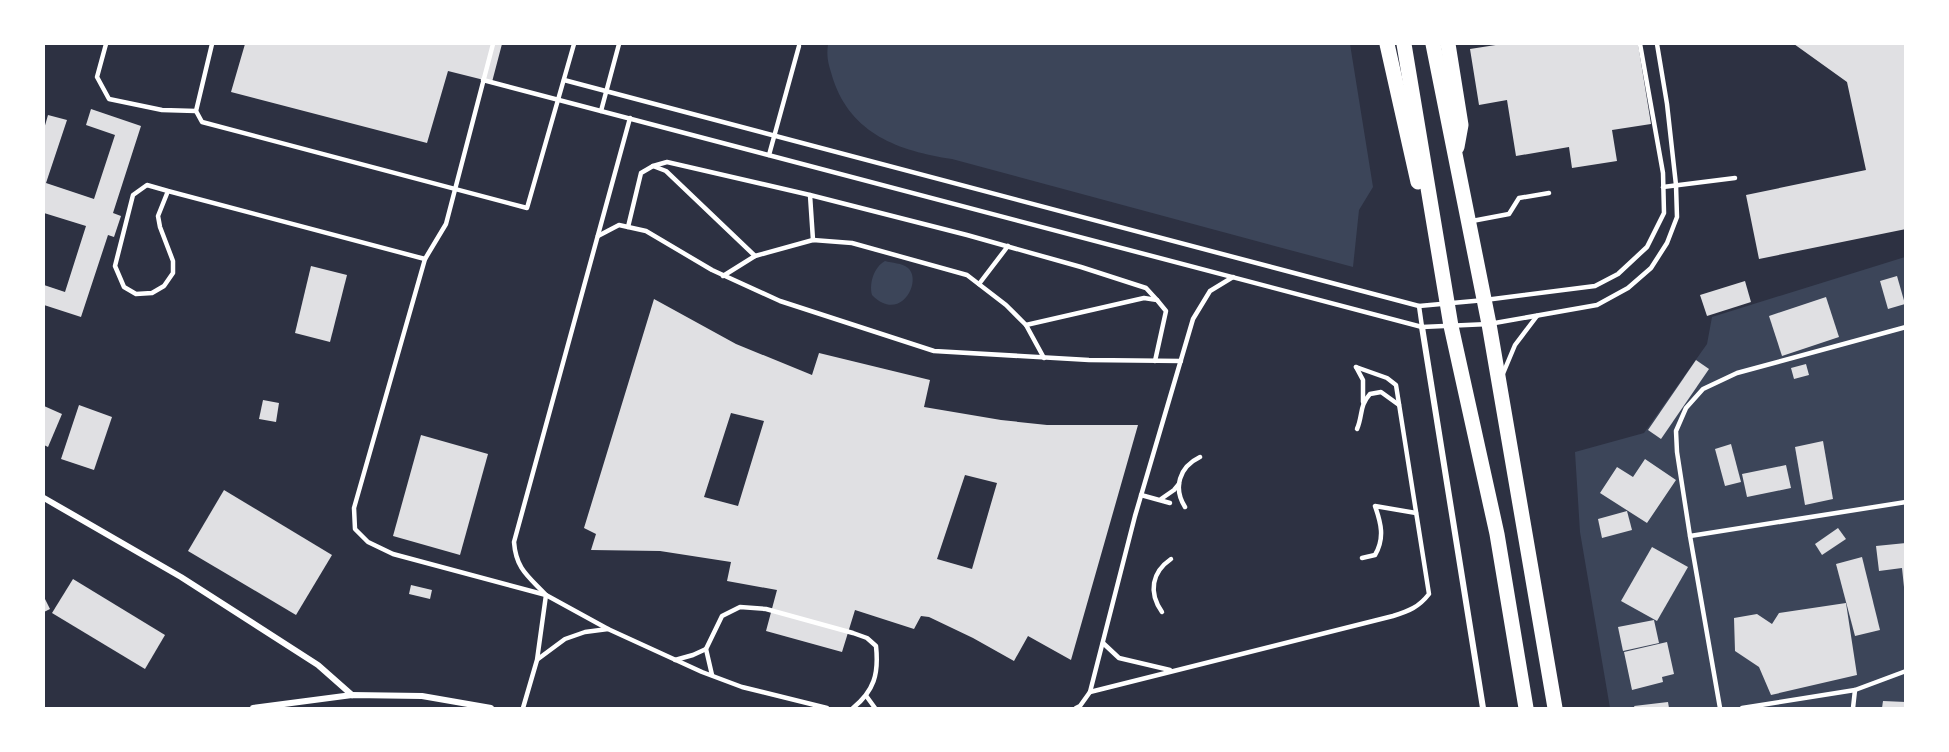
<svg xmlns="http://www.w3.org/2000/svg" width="1949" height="752" viewBox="0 0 1949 752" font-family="'Archivo Narrow',sans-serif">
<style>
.green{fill:#3c4559}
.building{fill:#e0e0e3;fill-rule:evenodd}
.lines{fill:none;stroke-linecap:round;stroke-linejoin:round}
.service{stroke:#fff;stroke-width:4.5}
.minor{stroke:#fff;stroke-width:6}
.primary{stroke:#fff;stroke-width:15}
</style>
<rect width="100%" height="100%" fill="#2d3142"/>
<g class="green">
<path d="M828 44H1350L1373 187 1359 210 1353 267 952 159C899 151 851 134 833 79 829 65 826 59 828 44Z"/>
<polygon points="1905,257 1905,708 1610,708 1580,532 1575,452 1644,433 1707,344 1712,317"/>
<path d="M885 261C892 263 902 263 908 268 923 281 900 324 872 295 869 283 874 267 885 261Z"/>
</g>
<g class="building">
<polygon points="245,44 502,44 492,82 448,71 427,143 231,92"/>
<polygon points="1502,44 1638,44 1651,124 1612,130 1617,161 1572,168 1569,147 1516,156 1507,100 1479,105 1470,49"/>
<polygon points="1794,44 1906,44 1906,229 1759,259 1746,195 1866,170 1847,82"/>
<polygon points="91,109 141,126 113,213 121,216 114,237 108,235 81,317 44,305 44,285 65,292 86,226 44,213 44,129 48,115 67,120 46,183 94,199 115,135 86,125"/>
<polygon points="311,266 347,275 330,342 295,333"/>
<polygon points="1897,276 1905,304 1888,309 1880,281"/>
<polygon points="1745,281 1751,302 1707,316 1700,295"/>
<polygon points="1826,297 1839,337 1782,356 1769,316"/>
<path d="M654 299 736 344 812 375 819 353 930 380 924 407 1001 420 1047 425H1138L1071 660 1028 636 1014 661 973 638 929 617 921 616 914 629 855 610 842 652 766 631 777 590 727 581 731 562 660 551 591 550 596 534 584 528ZM731 413 764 421 738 506 704 497ZM965 475 997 483 972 569 937 559Z"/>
<polygon points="1696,360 1709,369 1661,439 1648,430"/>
<polygon points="1806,364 1809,375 1794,379 1791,368"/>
<polygon points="263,400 279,403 276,422 259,419"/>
<polygon points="79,405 112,417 94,470 61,459"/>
<polygon points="44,406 62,414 48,447 44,445"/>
<polygon points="421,435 488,454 460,555 393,536"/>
<polygon points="1823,441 1833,499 1805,505 1795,447"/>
<polygon points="1731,444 1741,482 1725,486 1715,449"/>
<polygon points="1645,459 1676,480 1647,523 1600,493 1617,467 1633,477"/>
<polygon points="1786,465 1791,488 1747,497 1742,474"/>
<polygon points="224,490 332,555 296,615 188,551"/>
<polygon points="1627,511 1632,530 1602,538 1598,519"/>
<polygon points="1838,528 1846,539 1822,555 1815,544"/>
<polygon points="1906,543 1906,587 1904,587 1902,568 1879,571 1876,546"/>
<polygon points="1652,547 1688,567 1657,621 1621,601"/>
<polygon points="1862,557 1880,630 1855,636 1836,564"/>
<polygon points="73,579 165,635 145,669 52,613"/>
<polygon points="411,585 432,590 430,599 409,594"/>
<polygon points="44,597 50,609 44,612"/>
<polygon points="1846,603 1857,675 1771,695 1759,667 1735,651 1734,618 1757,614 1772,624 1779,613"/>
<polygon points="1654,620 1659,643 1623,651 1618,627"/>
<polygon points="1667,642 1674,674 1662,677 1663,682 1632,690 1624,652"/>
<polygon points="1883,701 1906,702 1906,708 1882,708"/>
<polygon points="1668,702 1669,708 1635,708 1634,706"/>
</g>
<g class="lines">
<g class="service">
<polyline points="106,44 97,77 109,99 162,110 196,111"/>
<polyline points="212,44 196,111 202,122 527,208 574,44"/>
<polyline points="493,44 446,224 425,259 354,508 355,529 368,542 393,554 546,595 608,629 702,672 742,687 827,708"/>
<polyline points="483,80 1422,327 1489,324 1597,305 1628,288 1651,268 1667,243 1677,217 1676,185 1667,104 1657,44"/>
<polyline points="564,80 1419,306 1485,300 1595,286 1618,274 1647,247 1664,213 1663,173 1640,44"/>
<polyline points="601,111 619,44"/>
<polyline points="769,155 799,46"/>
<polyline points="653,166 667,162 810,195 967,235 1081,267 1146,288 1157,300"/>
<polyline points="1663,187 1735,178"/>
<polyline points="168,191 147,185 133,195 115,266 124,287 136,294 152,293 164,286 173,273 173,261 160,227 158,216 168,191 425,259"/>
<polyline points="810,195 813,240"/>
<polyline points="1472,221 1509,214 1519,198 1549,193"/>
<polyline points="628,227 641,173 653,166 666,171 755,256"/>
<polyline points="598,236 619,225 646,231 712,270 780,301 934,351 1089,360 1181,361"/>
<polyline points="723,276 755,256 813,240 852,243 967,275 1006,305 1026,325 1044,358"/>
<polyline points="979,284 1008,246"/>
<polyline points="1419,306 1422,327"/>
<polyline points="1026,325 1144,298 1157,300 1166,311 1155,361"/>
<polyline points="1906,327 1737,373 1703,389 1686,408 1676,431 1677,452 1690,536 1906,502"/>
<polyline points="1356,367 1363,380 1363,402"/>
<polyline points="1502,376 1515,345 1537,316"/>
<path d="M1357 429C1363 415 1359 406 1370 394L1381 392 1399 405"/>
<polyline points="1141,495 1170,503"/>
<polyline points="1161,499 1174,490 1179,484"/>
<path d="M1185 507C1173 488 1179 467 1200 457"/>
<polyline points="1690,536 1720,708"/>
<path d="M1362 558 1375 555C1385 538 1381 523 1375 506L1416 513"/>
<path d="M1162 612C1148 592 1152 572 1171 559"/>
<polyline points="1103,643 1119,658 1170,670"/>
<polyline points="538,659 565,639 585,632 608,629"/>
<polyline points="675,660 693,655 706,649"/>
<path d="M712 675 706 649 722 616 740 607 766 609 853 633 867 638 876 646C879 674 874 691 853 708"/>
<path d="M1090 692 1393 616C1409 611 1419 607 1429 594L1396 385 1387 378 1356 367"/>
<polyline points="867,697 875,708"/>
<path d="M523 708 537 660 546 595C528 576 516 569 514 542L630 118"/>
<polyline points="1076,708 1080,706 1090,692 1135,516 1193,319 1210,291 1233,277"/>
<polyline points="1742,708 1855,690 1906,671"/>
<polyline points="1853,708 1855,690"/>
</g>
<g class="minor">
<polyline points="1422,327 1483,708"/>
<polyline points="44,498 181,577 318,665 352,695"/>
<polyline points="253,708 352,695 422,696 491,708"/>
</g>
<g class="primary">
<polyline points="1387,44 1418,182"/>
<polyline points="1404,44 1451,326 1497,534 1526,708"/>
<polyline points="1433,44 1489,324 1555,708"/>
<polyline points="1448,44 1461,125 1457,147"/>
</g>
</g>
<rect width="1949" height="752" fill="none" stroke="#ffffff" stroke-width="90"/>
</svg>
